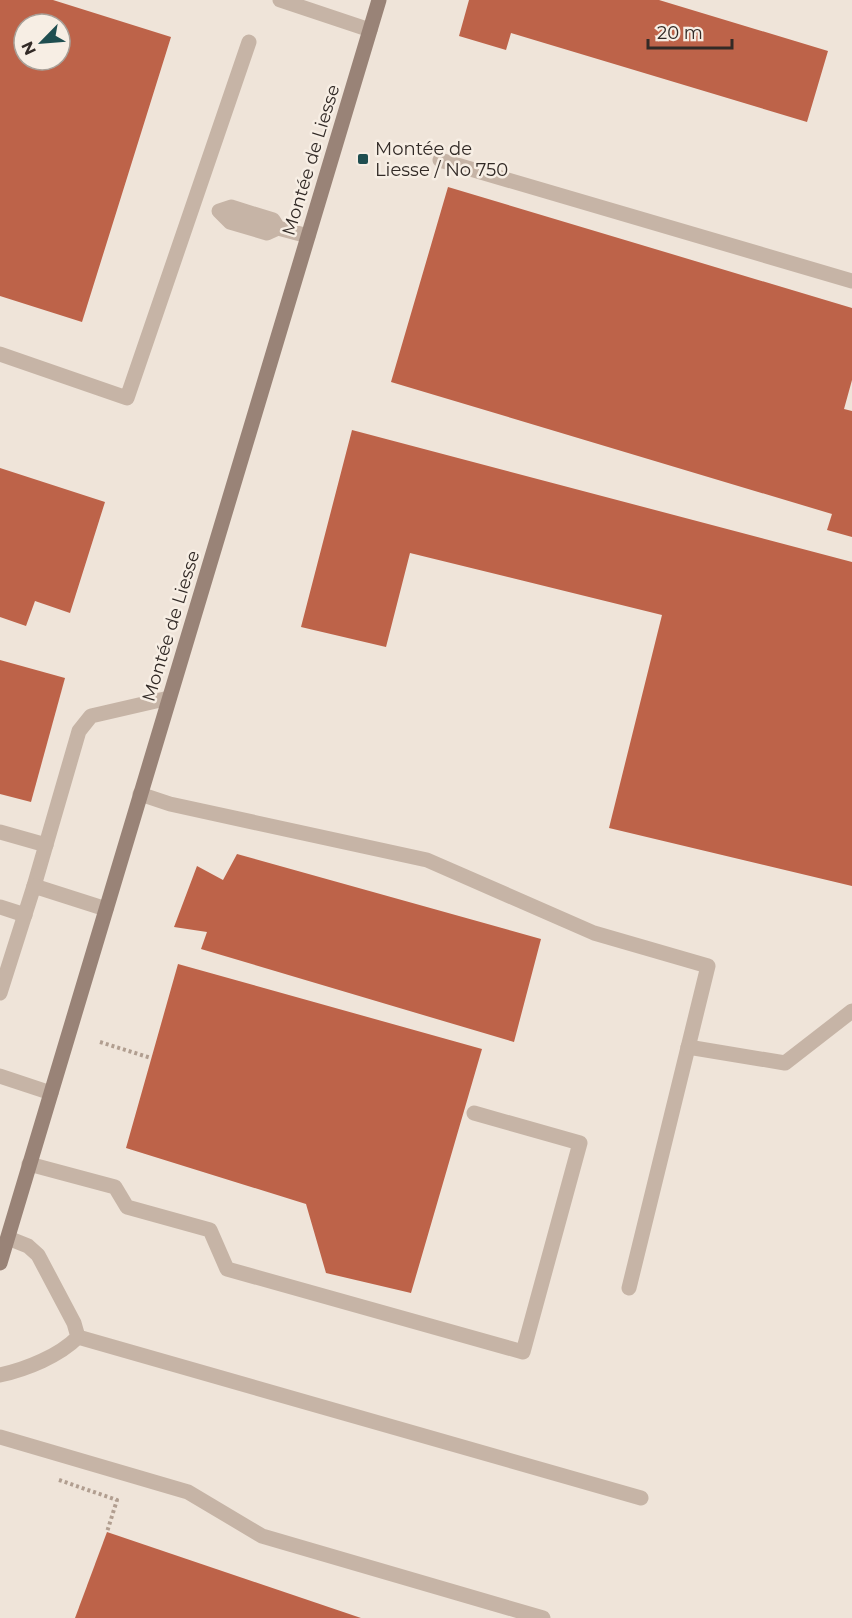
<svg xmlns="http://www.w3.org/2000/svg" width="852" height="1618" viewBox="0 0 852 1618" font-family="Montserrat,sans-serif">
<style>
.building{fill:#bd6349;fill-rule:evenodd}
.lines{fill:none;stroke-linecap:round;stroke-linejoin:round}
.path{stroke:#b19e90;stroke-width:4;stroke-dasharray:3 3;stroke-linecap:butt}
.lane{stroke:#c6b4a6;stroke-width:15}
.secondary{stroke:#998377;stroke-width:15}
.poi-dot{fill:#1f4e50;stroke:#f7eee4;stroke-width:2}
.labels{text-anchor:middle;dominant-baseline:central;stroke-width:5;stroke-linejoin:round;paint-order:stroke}
.poi-label{font-size:18px;fill:#322a26;stroke:#f7eee4;text-anchor:start}
.street-label{font-size:18px;fill:#322a26;stroke:#f7eee4}
</style>
<rect width="100%" height="100%" fill="#efe4d9"/>
<g class="building">
<path d="M0 0H53L171 37 82 322 0 296ZM24 24H60V60H24Z"/>
<polygon points="469,0 659,0 828,51 807,122 511,33 506,50 459,36"/>
<polygon points="448,187 852,308 852,380 844,409 852,411 852,537 827,530 832,514 391,382"/>
<polygon points="352,430 852,562 852,886 609,828 662,615 410,553 386,647 301,627"/>
<polygon points="0,468 105,502 70,613 35,601 26,626 0,617"/>
<polygon points="0,660 65,678 31,802 0,794"/>
<polygon points="237,854 541,939 514,1042 201,949 207,932 174,927 197,866 223,880"/>
<polygon points="178,964 482,1049 411,1293 326,1273 306,1204 126,1148"/>
<polygon points="107,1532 361,1618 75,1618"/>
</g>
<g class="lines">
<g class="path">
<polyline points="100,1042 151,1058"/>
<polyline points="59,1480 117,1500 107,1532"/>
</g>
<g class="lane">
<polyline points="280,0 370,30"/>
<polyline points="440,160 852,281"/>
<polyline points="278,228 267,233 230,222 219,211 231,207 273,220 278,228 308,236"/>
<polyline points="0,354 127,398 249,42"/>
<polyline points="140,794 170,804 427,860 594,933 708,966 629,1288"/>
<polyline points="0,832 46,845"/>
<polyline points="34,886 79,731 91,716 169,698"/>
<polyline points="0,907 25,915"/>
<polyline points="0,993 34,886 106,909"/>
<polyline points="688,1047 785,1063 852,1011"/>
<polyline points="0,1076 51,1093"/>
<polyline points="29,1164 115,1187 127,1207 210,1230 227,1269 523,1352 580,1143 474,1113"/>
<polyline points="78,1337 641,1498"/>
<path d="M0 1375C27 1369 59 1356 78 1337L74 1323 38 1255 28 1246 8 1238"/>
<polyline points="0,1437 188,1492 262,1536 543,1618"/>
</g>
<polyline class="secondary" points="0,1263 379,0"/>
</g>
<rect class="poi-dot" x="357" y="153" width="12" height="12" rx="3"/>
<g class="labels">
<g class="poi-label">
<text x="375" y="149">Montée de<tspan x="375" dy="21">Liesse / No 750</tspan></text>
</g>
<g class="street-label">
<text transform="translate(311 160) rotate(-73)">Montée de Liesse</text>
<text transform="translate(171 626) rotate(-73)">Montée de Liesse</text>
</g>
</g>
<g transform="translate(42 42) rotate(245)"><circle r="28" fill="#f7eee4" stroke="#a8a098" stroke-width="1.5"/>
<path d="M0-4.5L10 22L0 15L-10 22Z" fill="#1f4e50"/>
<text y="-9" font-size="16" font-weight="bold" text-anchor="middle" fill="#322a26">N</text>
</g>
<path d="M648 39v9h84v-9" fill="none" stroke="#322a26" stroke-width="3"/>
<text x="657" y="39" font-size="18" fill="#322a26" stroke="#f7eee4" stroke-width="4.5" paint-order="stroke">20 m</text>
</svg>
